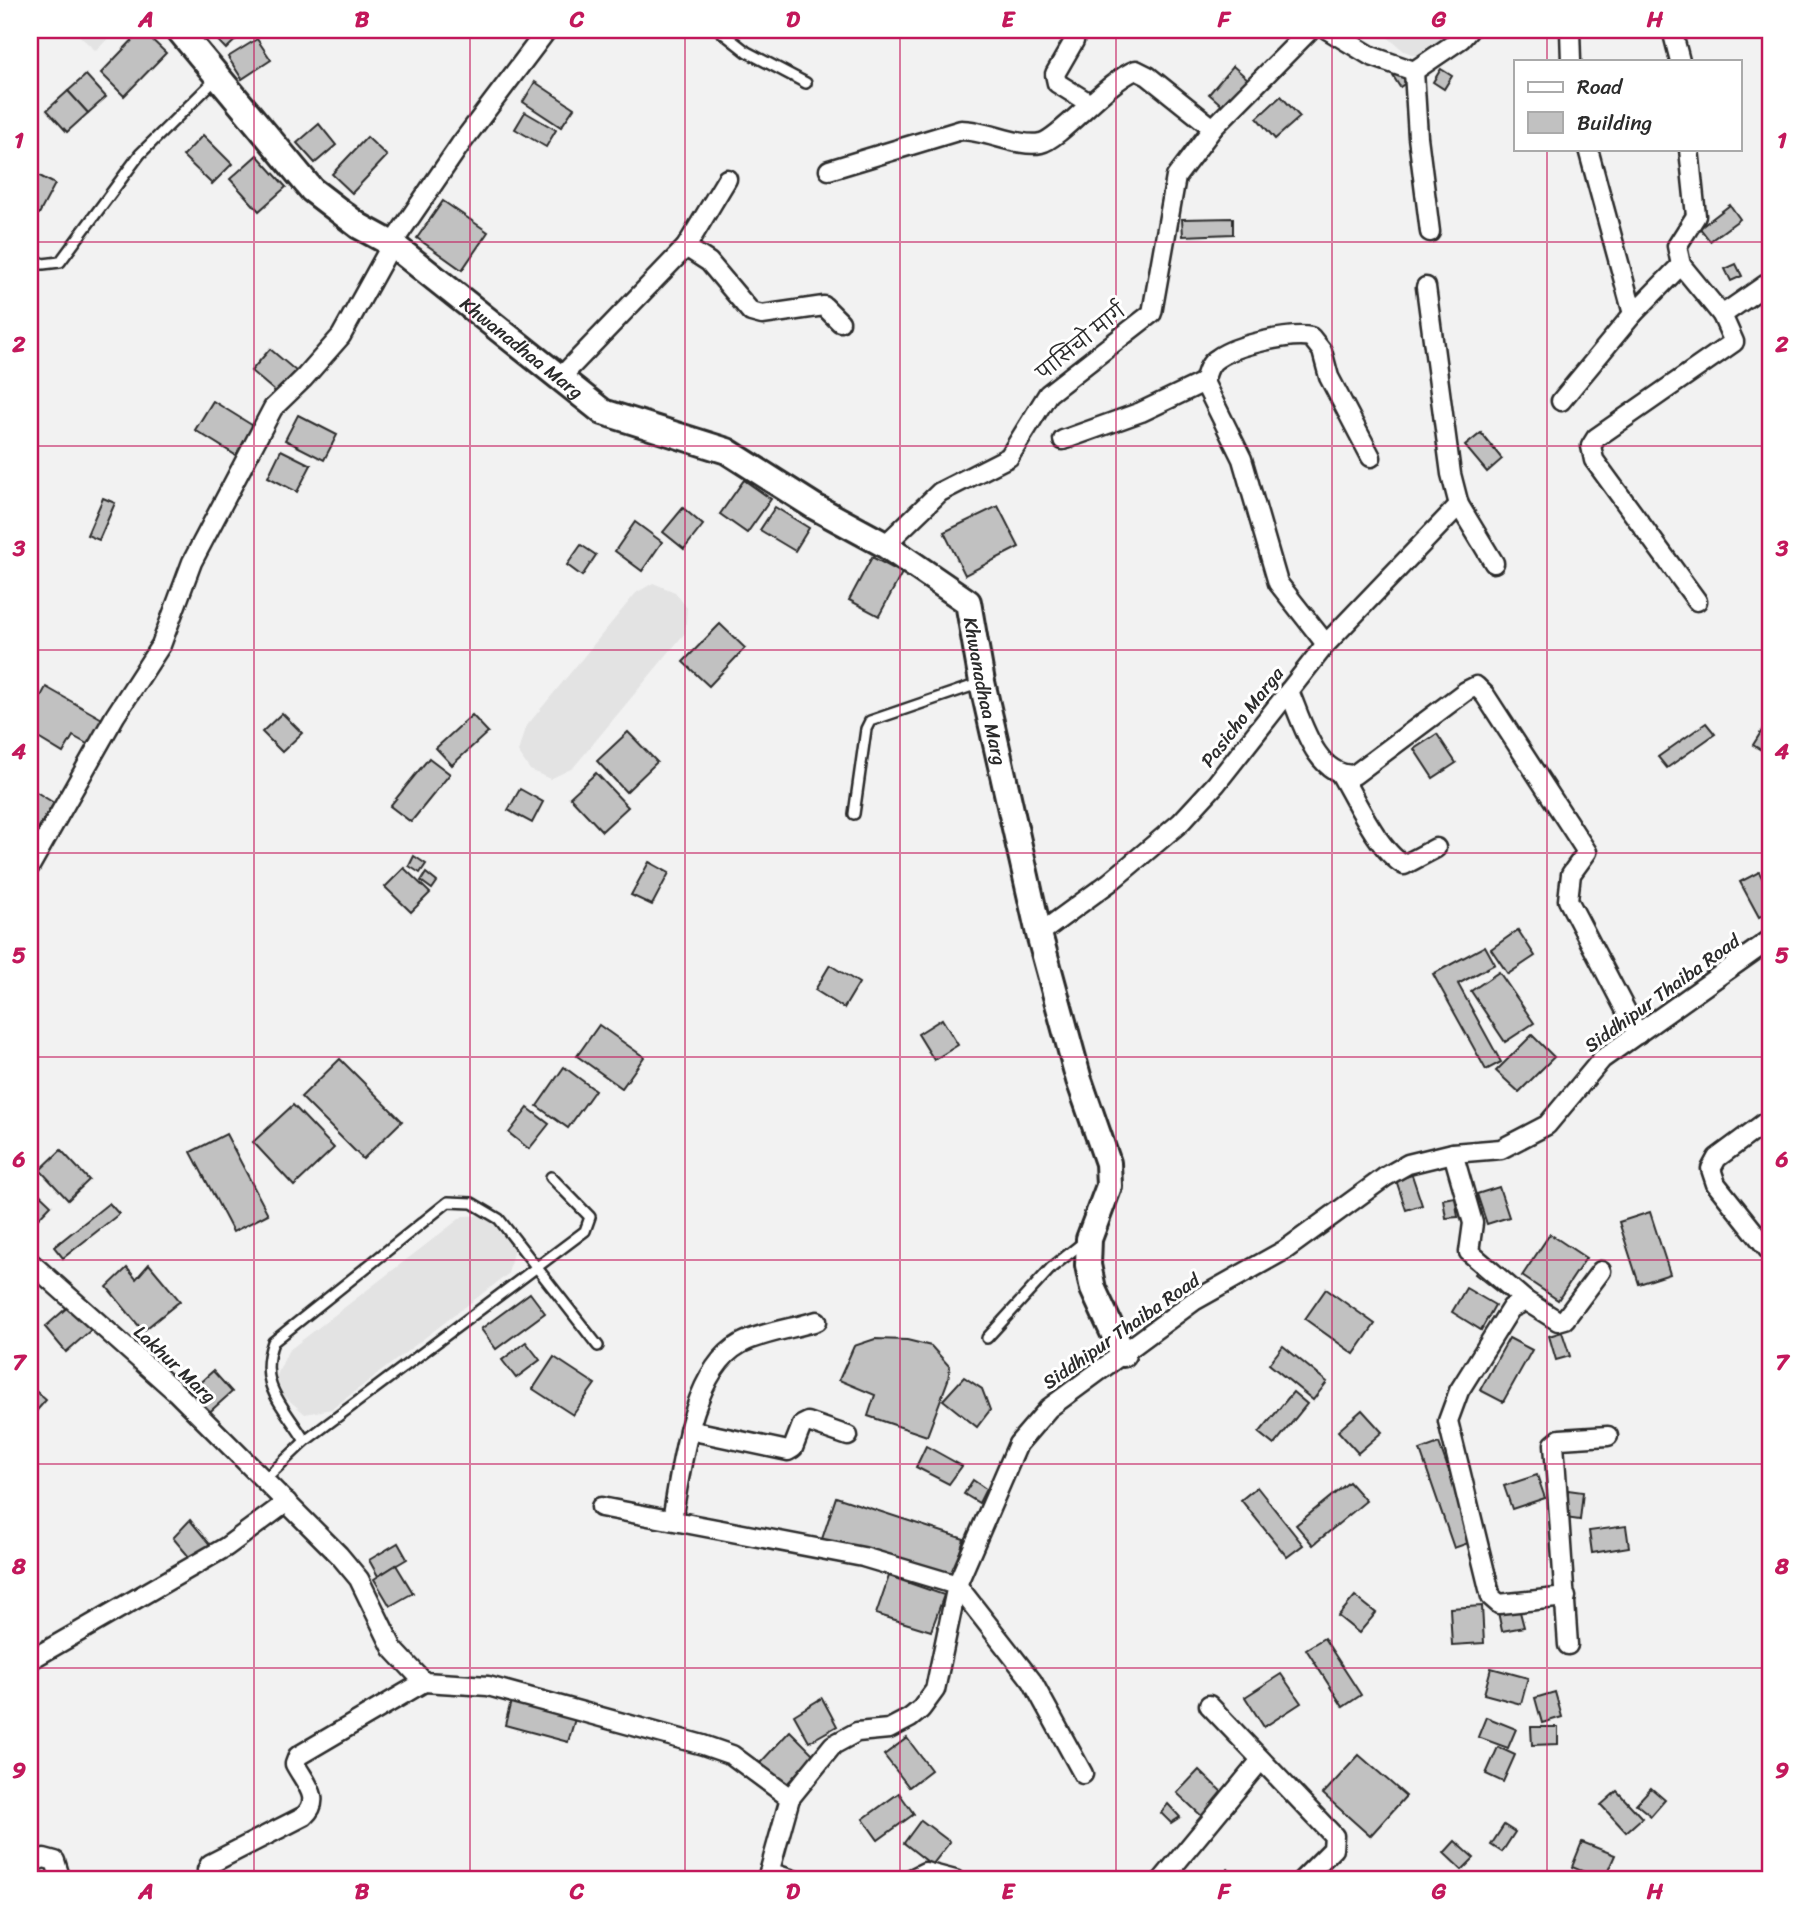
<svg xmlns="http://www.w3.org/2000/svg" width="1801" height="1910" viewBox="0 0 1801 1910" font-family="Sriracha,'Playpen Sans Deva',sans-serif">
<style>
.built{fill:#e3e3e3}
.building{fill:#c1c1c1;stroke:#2b2b2b;stroke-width:2}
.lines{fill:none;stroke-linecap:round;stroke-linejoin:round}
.lane-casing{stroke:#2b2b2b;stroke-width:14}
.street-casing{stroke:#2b2b2b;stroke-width:23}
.secondary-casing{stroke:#2b2b2b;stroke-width:30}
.lane{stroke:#fff;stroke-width:9}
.street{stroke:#fff;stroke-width:18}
.secondary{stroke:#fff;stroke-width:24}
.grid{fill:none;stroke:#c2185b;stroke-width:2;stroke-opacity:0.55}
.labels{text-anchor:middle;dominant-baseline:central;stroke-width:6;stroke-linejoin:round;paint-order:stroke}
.street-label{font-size:19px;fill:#2b2b2b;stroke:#fff}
.neatline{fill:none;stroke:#c2185b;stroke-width:2.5}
.grid-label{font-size:23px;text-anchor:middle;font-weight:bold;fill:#c2185b}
</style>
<rect width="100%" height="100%" fill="#f2f2f2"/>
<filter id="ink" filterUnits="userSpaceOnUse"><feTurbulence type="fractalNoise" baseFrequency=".0143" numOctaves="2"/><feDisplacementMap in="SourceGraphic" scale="14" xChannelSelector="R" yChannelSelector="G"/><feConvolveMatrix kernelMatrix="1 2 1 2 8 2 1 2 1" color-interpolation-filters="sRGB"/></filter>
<g filter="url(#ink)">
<g class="built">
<polygon points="73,30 116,30 96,51"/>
<polygon points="1379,30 1454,30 1447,45 1427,60 1404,51"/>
<polygon points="653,583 675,592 687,608 685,633 573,768 550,779 530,770 518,752 525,728 636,593"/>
<polygon points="486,1215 504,1228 514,1247 508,1274 332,1409 305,1414 284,1396 276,1377 288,1351 463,1216"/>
</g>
<g class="building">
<polygon points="142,30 166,53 124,96 101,73"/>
<polygon points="208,30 246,30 226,49"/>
<polygon points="257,39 271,60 242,79 228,57"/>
<polygon points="1233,66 1248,79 1224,107 1209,94"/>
<polygon points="1403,69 1410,80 1400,87 1393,76"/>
<polygon points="1441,69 1452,76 1444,89 1433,82"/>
<polygon points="86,75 106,97 88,113 68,91"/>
<polygon points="535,82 574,108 561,127 523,102"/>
<polygon points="68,91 88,113 67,132 47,110"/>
<polygon points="1281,96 1300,117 1275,139 1257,118"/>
<polygon points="525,112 556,130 546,147 515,129"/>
<polygon points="319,124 336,145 315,163 297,143"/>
<polygon points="203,135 232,164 212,184 183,156"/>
<polygon points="367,137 387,156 352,193 332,174"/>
<polygon points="257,155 286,187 259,211 230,179"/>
<polygon points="30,171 55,184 39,214 30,210"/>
<polygon points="443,201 488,232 462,270 417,238"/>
<polygon points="1730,205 1740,219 1710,241 1700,228"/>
<polygon points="1233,218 1233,234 1183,236 1182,219"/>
<polygon points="1736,264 1742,276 1731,281 1725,269"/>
<polygon points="270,349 296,371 277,393 251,371"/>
<polygon points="213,401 255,427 237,456 195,430"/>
<polygon points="298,415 337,435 324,460 285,440"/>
<polygon points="1481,433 1502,459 1487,472 1465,446"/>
<polygon points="281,450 311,465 297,492 268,477"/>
<polygon points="744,480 771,499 747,533 720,514"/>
<polygon points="103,498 115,503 99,540 87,535"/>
<polygon points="998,506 1019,547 965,575 944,532"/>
<polygon points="775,507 809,528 795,551 760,530"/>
<polygon points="683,508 703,525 684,549 663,532"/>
<polygon points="635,522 662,542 642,571 615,551"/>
<polygon points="581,545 596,555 582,576 567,565"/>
<polygon points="872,557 902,573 879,616 849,600"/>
<polygon points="720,624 745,648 709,686 683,662"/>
<polygon points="46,687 104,720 89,745 73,736 63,753 30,733 30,716"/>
<polygon points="282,713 302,733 282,752 262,732"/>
<polygon points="472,715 488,732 452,765 436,748"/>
<polygon points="1771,716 1771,756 1753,745"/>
<polygon points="1706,723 1715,734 1667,768 1658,757"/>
<polygon points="628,732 657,762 626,792 597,761"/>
<polygon points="1437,734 1456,763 1433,778 1414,749"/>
<polygon points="429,758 450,774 411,822 390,806"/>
<polygon points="596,773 628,807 602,831 570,797"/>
<polygon points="520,789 543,802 532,823 508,810"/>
<polygon points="33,790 54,803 37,830 30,825 30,795"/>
<polygon points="414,856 426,864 420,873 409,866"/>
<polygon points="649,862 669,873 652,905 631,895"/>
<polygon points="404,868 430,893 411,912 385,887"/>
<polygon points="1759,872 1771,894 1771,910 1759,917 1740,882"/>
<polygon points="426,873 437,882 432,889 421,881"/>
<polygon points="1518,930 1535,956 1508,974 1491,949"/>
<polygon points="1485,946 1495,964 1458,984 1501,1062 1486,1070 1433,974"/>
<polygon points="830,965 859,983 844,1008 815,990"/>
<polygon points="1499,972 1534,1023 1505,1042 1471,991"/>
<polygon points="942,1019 958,1045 934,1060 918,1034"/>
<polygon points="599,1025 644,1057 622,1088 577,1056"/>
<polygon points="1532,1035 1554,1057 1519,1092 1496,1071"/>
<polygon points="340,1059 402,1121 363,1159 301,1097"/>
<polygon points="564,1067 595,1090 568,1128 537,1106"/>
<polygon points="293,1105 334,1148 294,1186 253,1142"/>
<polygon points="528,1108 549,1124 529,1149 509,1133"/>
<polygon points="226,1134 268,1214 233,1232 191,1152"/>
<polygon points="61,1150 89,1180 68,1200 40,1170"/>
<polygon points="1412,1175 1422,1205 1406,1210 1396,1180"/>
<polygon points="30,1185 51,1205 30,1227"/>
<polygon points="1499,1187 1509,1217 1487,1224 1477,1194"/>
<polygon points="1455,1197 1458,1217 1446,1218 1443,1199"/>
<polygon points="109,1203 119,1214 63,1258 54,1247"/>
<polygon points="1650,1212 1670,1274 1639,1284 1619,1222"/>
<polygon points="1550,1234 1586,1258 1558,1300 1522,1276"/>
<polygon points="149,1264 180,1301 143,1331 107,1287 127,1268 136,1279"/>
<polygon points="1479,1268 1508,1289 1503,1296 1475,1274"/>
<polygon points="1466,1288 1495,1305 1481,1330 1452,1312"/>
<polygon points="1326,1289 1375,1324 1354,1354 1305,1319"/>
<polygon points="530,1293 545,1313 496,1349 481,1329"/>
<polygon points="70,1305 91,1330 66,1352 45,1327"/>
<polygon points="1562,1332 1570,1356 1556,1360 1549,1336"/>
<polygon points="1509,1338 1532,1350 1503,1402 1480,1390"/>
<polygon points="875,1339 907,1340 931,1346 950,1367 948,1380 927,1436 868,1416 875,1395 839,1380 854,1346"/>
<polygon points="526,1342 540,1360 516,1378 502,1360"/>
<polygon points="1283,1346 1327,1382 1313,1400 1269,1364"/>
<polygon points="554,1357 595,1384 573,1415 533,1389"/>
<polygon points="213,1371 232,1392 205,1416 186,1395"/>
<polygon points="964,1377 982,1389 990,1410 977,1427 943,1400"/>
<polygon points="30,1386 46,1400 30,1418"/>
<polygon points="1293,1392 1307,1404 1274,1445 1259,1433"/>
<polygon points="1362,1410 1382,1432 1358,1453 1338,1431"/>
<polygon points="1439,1443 1474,1541 1454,1548 1420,1450"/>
<polygon points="926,1446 962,1466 949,1484 916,1467"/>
<polygon points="1537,1475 1545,1498 1512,1509 1504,1486"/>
<polygon points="973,1480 986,1489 979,1503 964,1494"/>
<polygon points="1349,1482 1366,1501 1313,1545 1296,1525"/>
<polygon points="1257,1487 1303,1545 1287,1557 1241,1500"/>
<polygon points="1568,1490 1583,1492 1580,1520 1565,1518"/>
<polygon points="836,1497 964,1539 951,1580 822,1539"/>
<polygon points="190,1520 212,1547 190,1558 173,1538"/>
<polygon points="1626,1526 1629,1547 1592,1553 1589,1531"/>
<polygon points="398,1543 407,1559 378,1576 369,1560"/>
<polygon points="396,1565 413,1593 390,1606 374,1579"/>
<polygon points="889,1576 944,1595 931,1631 876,1614"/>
<polygon points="1355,1596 1376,1613 1359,1633 1338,1616"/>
<polygon points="1482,1606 1484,1643 1452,1645 1450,1608"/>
<polygon points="1519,1608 1524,1627 1502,1631 1498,1612"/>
<polygon points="1324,1638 1361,1695 1343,1707 1306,1649"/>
<polygon points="1491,1668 1528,1678 1521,1704 1484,1694"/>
<polygon points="1281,1674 1301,1703 1264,1727 1245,1697"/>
<polygon points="1555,1692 1562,1717 1542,1723 1535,1698"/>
<polygon points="822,1698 837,1726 809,1742 794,1715"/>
<polygon points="511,1701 575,1719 568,1742 505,1725"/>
<polygon points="1486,1717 1516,1729 1508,1748 1478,1737"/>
<polygon points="1531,1727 1558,1727 1558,1744 1532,1745"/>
<polygon points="790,1731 814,1755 784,1787 760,1763"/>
<polygon points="907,1738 931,1770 909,1787 884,1755"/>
<polygon points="1498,1747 1515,1755 1503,1782 1486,1774"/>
<polygon points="1359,1755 1406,1796 1370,1836 1323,1794"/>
<polygon points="1199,1770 1227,1797 1207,1821 1177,1793"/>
<polygon points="1651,1788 1665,1800 1651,1816 1636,1804"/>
<polygon points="1617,1791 1642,1818 1626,1832 1601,1805"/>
<polygon points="899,1793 914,1814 878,1840 863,1819"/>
<polygon points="1168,1804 1180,1817 1171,1823 1161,1813"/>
<polygon points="921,1820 950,1842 932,1865 904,1843"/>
<polygon points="1504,1825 1515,1832 1502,1852 1491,1845"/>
<polygon points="1455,1841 1474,1858 1462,1870 1444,1853"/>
<polygon points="1582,1842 1615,1855 1604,1880 1572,1867"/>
<polygon points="1228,1869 1238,1880 1214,1880"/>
</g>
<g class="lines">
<g class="lane-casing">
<g id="lane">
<polyline points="719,30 747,52 806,83"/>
<polyline points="30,257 43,264 60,262 140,154 217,78"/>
<polyline points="854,814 866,729 870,721 981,683"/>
<polyline points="987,1338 1051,1268 1085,1241"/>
<path d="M305 1441C283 1405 257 1385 273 1342L448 1202 472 1203 499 1219 598 1346"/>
<polyline points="264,1480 305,1441 585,1231 590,1217 551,1177"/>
</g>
</g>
<g class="street-casing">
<g id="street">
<polyline points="1076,30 1074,41 1055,74 1057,83 1089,103"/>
<polyline points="1328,30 1371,56 1414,71 1461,39 1469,30"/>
<polyline points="1570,30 1571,61"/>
<polyline points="1672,30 1680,61"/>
<polyline points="1414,71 1418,137 1430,232"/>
<polyline points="1588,149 1633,314"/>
<path d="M829 170 961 130C986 130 1020 148 1041 143 1060 139 1107 81 1136 70L1148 76 1213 128"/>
<polyline points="686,247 709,262 751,312 762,315 824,306 840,322"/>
<polyline points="1681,265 1677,246 1696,216 1689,149"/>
<polyline points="1426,287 1451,474 1459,505 1494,563"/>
<polyline points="559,379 686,247 727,179"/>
<polyline points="1561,401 1633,314 1681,265 1722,315 1771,281"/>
<polyline points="1063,440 1141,412 1204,382"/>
<polyline points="885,545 940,492 1009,457 1048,394 1152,313 1176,177 1213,128 1310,30"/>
<polyline points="1697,601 1594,460 1591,446 1596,438 1734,342 1722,315"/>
<path d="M1326 644 1278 583 1242 459 1204 382C1207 372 1209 363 1218 358 1236 345 1290 333 1311 337L1322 351 1329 377 1371 457"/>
<path d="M1289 691C1302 721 1315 776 1354 775L1466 691 1476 686 1485 695 1587 852 1571 874 1568 900 1638 1034"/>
<path d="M1341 775C1356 801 1379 851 1404 865L1436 848"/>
<polyline points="30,866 115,716 161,645 192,562 273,408 304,378 341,336 392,244 460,145 547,30"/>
<polyline points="1039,934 1110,882 1180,823 1216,784 1326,644 1459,505"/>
<polyline points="1771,1118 1717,1158 1711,1169 1716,1184 1771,1253"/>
<polyline points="1453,1153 1473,1223 1469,1252 1526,1301 1511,1308 1459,1391 1448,1421 1491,1597 1499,1604 1566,1597"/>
<polyline points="30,1262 176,1392 339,1555 359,1579 393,1649 424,1682 488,1686 703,1745 732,1755 790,1798"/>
<polyline points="1526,1301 1558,1321 1565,1319 1601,1271"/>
<polyline points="689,1430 788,1451 793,1448 802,1425 808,1422 848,1436"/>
<polyline points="601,1507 863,1557 957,1585 1032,1681 1083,1774"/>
<path d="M672 1520C681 1470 691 1371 740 1344 759 1333 795 1328 817 1321"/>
<polyline points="1568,1645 1554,1444 1560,1439 1608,1436"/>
<polyline points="30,1660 226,1547 287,1502"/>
<polyline points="1209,1705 1334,1836 1333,1849 1302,1880"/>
<polyline points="30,1863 44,1858 55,1861 61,1880"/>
<polyline points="769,1872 793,1880"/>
<path d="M210 1880 207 1870 210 1864 304 1816C323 1799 305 1783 295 1764L298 1756 424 1682"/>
<polyline points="767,1880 790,1798 833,1745 857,1732 889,1729 910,1718 921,1709 935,1690 957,1585 1018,1444 1049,1408 1194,1301 1285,1250 1385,1177 1408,1164 1453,1153 1501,1149 1547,1125 1602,1059 1771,939"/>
<polyline points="909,1880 925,1872 955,1880"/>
<polyline points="1162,1880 1261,1760"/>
</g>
</g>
<g class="secondary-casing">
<g id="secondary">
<path id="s1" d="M179 30 312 190 359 226 392 244 603 412 727 451 815 507 885 545 968 602 982 682 1039 934 1079 1080 1108 1163 1109 1186 1089 1239 1088 1265 1093 1289 1123 1354"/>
</g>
</g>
<use href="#lane" class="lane"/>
<use href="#street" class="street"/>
<use href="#secondary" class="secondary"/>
</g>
</g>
<path class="grid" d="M254 30V1880M470 30V1880M685 30V1880M900 30V1880M1116 30V1880M1332 30V1880M1547 30V61M1547 149V1880M30 242H1771M30 446H1771M30 650H1771M30 853H1771M30 1057H1771M30 1260H1771M30 1464H1771M30 1668H1771"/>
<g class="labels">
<g class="street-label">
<text transform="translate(1081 342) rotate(-39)">पासिचो मार्ग</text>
<text stroke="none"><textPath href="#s1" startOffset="471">Khwanadhaa Marg</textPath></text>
<text stroke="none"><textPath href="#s1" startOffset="1080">Khwanadhaa Marg</textPath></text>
<text transform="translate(1242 717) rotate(-52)">Pasicho Marga</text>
<text transform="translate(1662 993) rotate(-36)">Siddhipur Thaiba Road</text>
<text transform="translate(1121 1331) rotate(-35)">Siddhipur Thaiba Road</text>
<text transform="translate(175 1364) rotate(43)">Lakhur Marg</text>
</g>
</g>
<rect width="1801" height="1910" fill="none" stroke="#fff" stroke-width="77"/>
<rect x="1514" y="60" width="228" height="91" fill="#ffffff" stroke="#aaaaaa" stroke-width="2"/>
<rect x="1528" y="82" width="35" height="10" fill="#ffffff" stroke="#aaaaaa" stroke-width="2"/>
<text x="1577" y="94" font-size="21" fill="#2b2b2b">Road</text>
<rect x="1528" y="112" width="35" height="21" fill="#c1c1c1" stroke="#aaaaaa" stroke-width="2"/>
<text x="1577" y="130" font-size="21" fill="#2b2b2b">Building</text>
<rect x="38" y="38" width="1724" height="1833" class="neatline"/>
<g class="grid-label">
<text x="146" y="27">A</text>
<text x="362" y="27">B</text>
<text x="577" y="27">C</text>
<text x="793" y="27">D</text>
<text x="1008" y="27">E</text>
<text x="1224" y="27">F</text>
<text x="1439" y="27">G</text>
<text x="1655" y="27">H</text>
<text x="19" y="148">1</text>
<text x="1782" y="148">1</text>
<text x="19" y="352">2</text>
<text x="1782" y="352">2</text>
<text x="19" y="556">3</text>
<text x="1782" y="556">3</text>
<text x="19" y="759">4</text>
<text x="1782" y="759">4</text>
<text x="19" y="963">5</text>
<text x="1782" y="963">5</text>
<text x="19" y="1167">6</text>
<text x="1782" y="1167">6</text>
<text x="19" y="1370">7</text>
<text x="1782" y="1370">7</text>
<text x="19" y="1574">8</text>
<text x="1782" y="1574">8</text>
<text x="19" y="1778">9</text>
<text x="1782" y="1778">9</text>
<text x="146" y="1899">A</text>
<text x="362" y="1899">B</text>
<text x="577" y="1899">C</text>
<text x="793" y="1899">D</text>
<text x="1008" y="1899">E</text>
<text x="1224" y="1899">F</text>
<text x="1439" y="1899">G</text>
<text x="1655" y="1899">H</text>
</g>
</svg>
